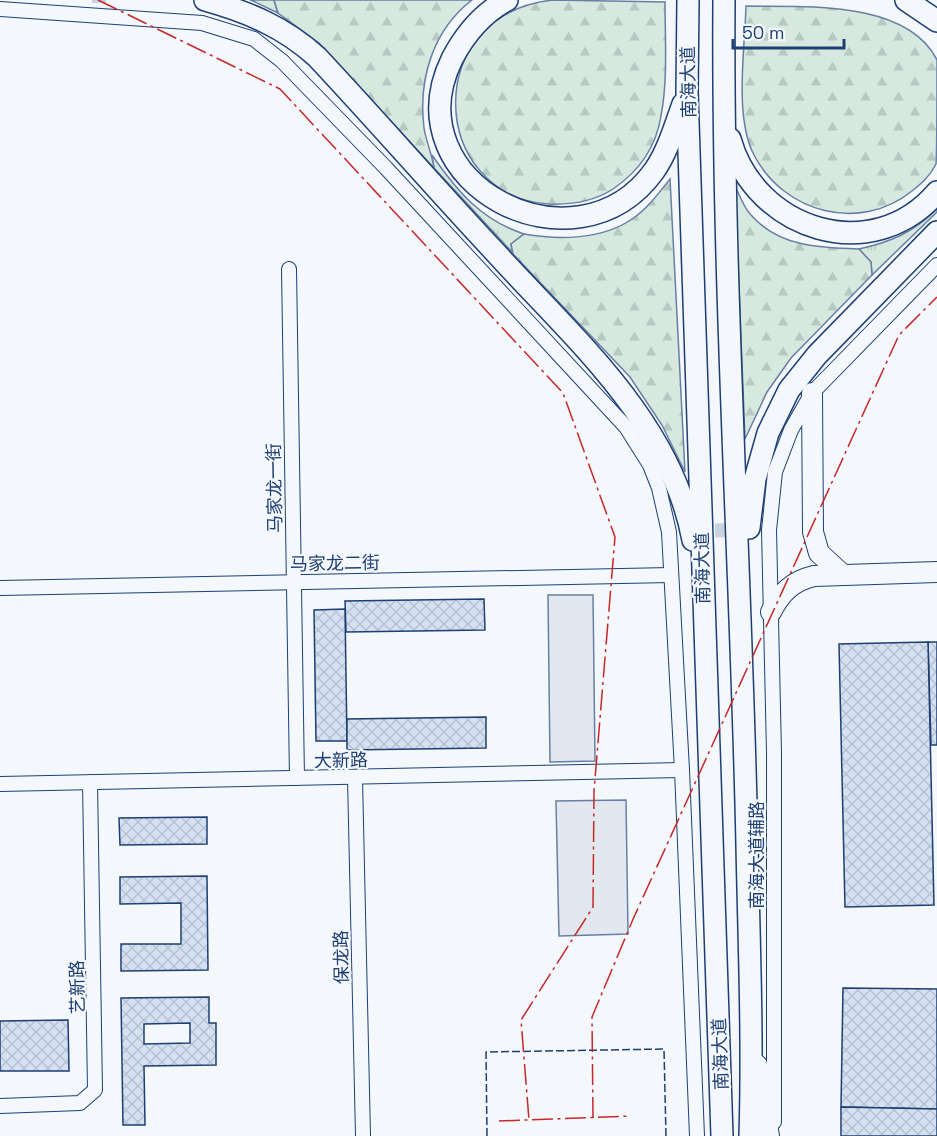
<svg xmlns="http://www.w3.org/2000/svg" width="937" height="1136" viewBox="0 0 937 1136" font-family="'Space Grotesk','Noto Sans SC',sans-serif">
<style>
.grass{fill:url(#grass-tufts);stroke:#687fa3;stroke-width:1.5}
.forest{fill:url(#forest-firs);stroke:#687fa3;stroke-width:1.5}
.parking{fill:#e3e8f0;stroke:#687fa3;stroke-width:1.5}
.building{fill:url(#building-cross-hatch);stroke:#1d3f73;stroke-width:1.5;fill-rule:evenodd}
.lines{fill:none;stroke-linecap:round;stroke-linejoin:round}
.street-tunnel{stroke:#c9d2e0;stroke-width:14;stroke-dasharray:14 7;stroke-linecap:butt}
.street-casing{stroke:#1d3f73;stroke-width:16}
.secondary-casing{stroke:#1d3f73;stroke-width:22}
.primary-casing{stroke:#1d3f73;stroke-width:24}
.street{stroke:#f4f7fb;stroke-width:14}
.secondary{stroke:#f4f7fb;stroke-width:20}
.primary{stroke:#f4f7fb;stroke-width:21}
.fence{stroke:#1d3f73;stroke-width:1.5;stroke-dasharray:8 3;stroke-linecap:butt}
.power{stroke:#c62828;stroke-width:1.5;stroke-dasharray:21 4.5 3 4.5;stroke-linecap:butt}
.labels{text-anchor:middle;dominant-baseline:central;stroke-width:4.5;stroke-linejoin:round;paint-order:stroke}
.street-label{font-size:18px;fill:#1d3f73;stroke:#f4f7fb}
</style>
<defs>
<pattern id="grass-tufts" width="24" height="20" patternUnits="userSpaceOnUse" patternTransform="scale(1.5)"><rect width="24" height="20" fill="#d7e8df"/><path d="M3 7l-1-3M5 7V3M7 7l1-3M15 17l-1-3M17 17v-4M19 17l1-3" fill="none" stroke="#b8c8c3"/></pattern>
<pattern id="forest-firs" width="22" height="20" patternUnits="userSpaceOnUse" patternTransform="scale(1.5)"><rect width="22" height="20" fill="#d7e8df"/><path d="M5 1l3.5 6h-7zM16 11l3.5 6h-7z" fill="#b8c8c3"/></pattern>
<pattern id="building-cross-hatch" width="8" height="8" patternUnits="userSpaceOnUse" patternTransform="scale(1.5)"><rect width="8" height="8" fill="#d5e0f0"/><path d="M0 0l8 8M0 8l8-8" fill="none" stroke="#b6c1d1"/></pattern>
</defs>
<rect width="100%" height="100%" fill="#f4f7fb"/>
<g class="grass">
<polygon points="250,0 274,0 278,13 253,1"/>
<path d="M432 155C457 191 481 220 524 234L511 244 513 253 434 168Z"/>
<path d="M937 209V212L872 275 871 262 859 249C891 242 914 232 937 209Z"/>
</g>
<g class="forest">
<path d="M274 0H472C433 30 418 79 424 128 426 141 432 154 434 168L319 43 278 13Z"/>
<path d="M553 0 665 2C665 39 668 79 661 116 656 147 638 172 613 189 593 202 571 205 548 204 428 195 420 14 553 0Z"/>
<path d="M746 6C805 7 907 0 937 60 937 77 937 153 936 164 930 176 922 183 912 191 860 233 784 213 754 155 734 117 745 48 746 6Z"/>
<path d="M670 179 685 472 662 425 630 377 513 254 511 244 524 234C558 240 602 240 632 219 647 209 659 193 670 179Z"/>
<path d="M735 186C740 196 744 208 751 215 779 247 820 248 859 249L871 262 872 275 791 358 767 392 745 439Z"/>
</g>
<g class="parking">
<polygon points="548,595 593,595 595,761 550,762"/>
<polygon points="626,800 628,934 559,936 556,801"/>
</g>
<g class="building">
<polygon points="484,599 485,630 346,632 345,601"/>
<polygon points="345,609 347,741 316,741 314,610"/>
<polygon points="928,642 937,642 937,745 931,745"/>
<polygon points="928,642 934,905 845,907 839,644"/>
<polygon points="486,717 486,748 347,750 347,719"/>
<polygon points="207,817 207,844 120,845 119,818"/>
<polygon points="207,876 208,970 121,971 121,944 181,944 181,903 120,904 120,877"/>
<polygon points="843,988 937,989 937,1109 841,1107"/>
<path d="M209 997V1023H216V1065L144 1066 145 1125H123L121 998ZM190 1023V1043L144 1044V1024Z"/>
<polygon points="68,1020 69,1071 0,1071 0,1021"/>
<polygon points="841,1107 937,1109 937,1136 841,1136"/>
</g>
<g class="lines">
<g class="street-tunnel">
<polyline points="99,3 99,0"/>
<polyline points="694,531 744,530"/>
</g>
<g class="street-casing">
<g id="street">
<polyline points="0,9 202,23 254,39 282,61 386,168 626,427 650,465 659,488 669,532 682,770 697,1136"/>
<polyline points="289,269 297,778"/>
<polyline points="0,588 671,575"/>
<polyline points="355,778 363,1136"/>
<polyline points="0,784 682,770"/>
<polyline points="0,1106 80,1103 95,1090 90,782"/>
<polyline points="774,1122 774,753 769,530 775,472 791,430 812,393 937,265"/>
</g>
</g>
<g class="secondary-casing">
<g id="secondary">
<polyline points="812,393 813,532 819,553 842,574"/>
<path d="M771 612C781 592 793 581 814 576L937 572"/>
<polyline points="757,1065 769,1136"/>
</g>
</g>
<g class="primary-casing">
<g id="primary">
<path d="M205 0C248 12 284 27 317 57 377 121 435 188 495 252 573 338 671 421 693 540"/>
<path d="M507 0C483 13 465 34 452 59 391 184 576 279 654 171 668 151 675 126 683 104"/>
<polyline points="688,0 687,92 722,1136"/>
<path d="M724 0C722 282 741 563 747 845 749 942 753 1039 750 1136"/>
<polyline points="906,0 937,21"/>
<path d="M730 139C755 230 872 268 937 192"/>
<polyline points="749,528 755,479 768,433 789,390 817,355 937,232"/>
</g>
</g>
<use href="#street" class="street"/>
<use href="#secondary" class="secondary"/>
<use href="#primary" class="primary"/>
<polyline class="fence" points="487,1136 486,1052 664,1049 666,1136"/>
<g class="power">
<polyline points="98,0 280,89 563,393 615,537 594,791 593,907 521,1020 529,1120"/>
<polyline points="593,1118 592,1017 634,917 899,335 937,297"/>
<polyline points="499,1121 630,1116"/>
</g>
</g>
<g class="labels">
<g class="street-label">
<text transform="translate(688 82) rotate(-91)">南海大道</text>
<text transform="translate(274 488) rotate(-91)">马家龙一街</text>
<text transform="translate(335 563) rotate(-1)">马家龙二街</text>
<text transform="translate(702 568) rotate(-91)">南海大道</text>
<text transform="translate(341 760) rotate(-1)">大新路</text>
<text transform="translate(756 855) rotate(-90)">南海大道辅路</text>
<text transform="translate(341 957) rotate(-91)">保龙路</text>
<text transform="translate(77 987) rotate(-91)">艺新路</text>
<text transform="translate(720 1054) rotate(-92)">南海大道</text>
</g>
</g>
<path d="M733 39v9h111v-9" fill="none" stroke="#1d3f73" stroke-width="3"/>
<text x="742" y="39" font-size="18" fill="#1d3f73" stroke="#f4f7fb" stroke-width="4.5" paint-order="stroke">50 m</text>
</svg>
